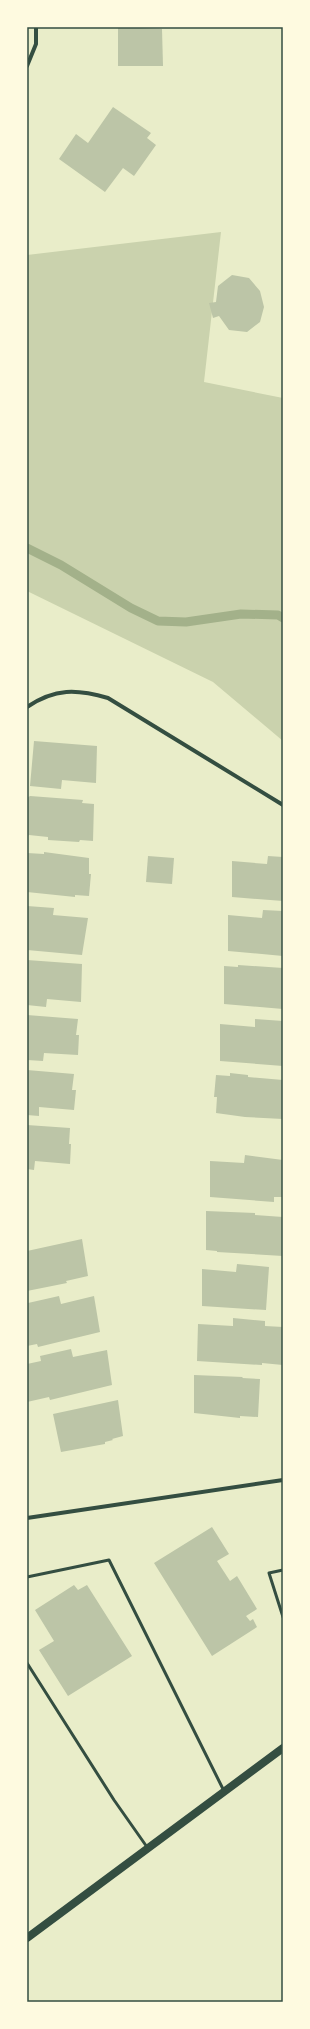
<svg xmlns="http://www.w3.org/2000/svg" width="310" height="2029" viewBox="0 0 310 2029" font-family="Jost,sans-serif">
<style>
.green{fill:#cad2ad}
.lines{fill:none;stroke-linecap:round;stroke-linejoin:round}
.stream{stroke:#a3b18a;stroke-width:9}
.building{fill:#bcc5a7}
.service{stroke:#344e41;stroke-width:3}
.minor{stroke:#344e41;stroke-width:4}
.secondary{stroke:#344e41;stroke-width:8}
.neatline{fill:none;stroke:#344e41;stroke-width:1.5}
</style>
<rect width="100%" height="100%" fill="#e9edc9"/>
<polygon class="green" points="221,232 204,382 283,398 283,741 213,682 27,591 27,255"/>
<g class="lines">
<polyline class="stream" points="27,548 61,565 131,608 158,621 186,622 241,614 278,615 283,618"/>
</g>
<g class="building">
<polygon points="118,27 162,29 163,66 118,66"/>
<polygon points="113,107 151,133 147,138 156,145 134,176 123,168 105,192 59,159 76,134 88,143"/>
<polygon points="232,275 249,278 260,291 264,307 260,322 247,332 229,330 219,316 213,318 209,303 216,302 218,286"/>
<polygon points="34,741 97,746 96,783 62,780 61,789 30,786"/>
<polygon points="30,796 83,800 82,803 94,804 93,841 80,840 79,842 48,840 48,837 29,835 27,837 27,798"/>
<polygon points="44,852 89,858 89,874 91,874 89,896 75,895 75,897 27,892 27,853 44,854"/>
<polygon points="148,856 174,858 172,884 146,882"/>
<polygon points="268,856 283,857 283,901 232,897 232,861 267,864"/>
<polygon points="27,906 54,908 53,915 88,918 82,955 27,950"/>
<polygon points="263,910 283,911 283,956 228,951 228,915 262,918"/>
<polygon points="27,960 82,964 81,1002 47,999 46,1007 27,1005"/>
<polygon points="238,965 283,968 283,1009 224,1004 224,966 238,967"/>
<polygon points="27,1015 78,1019 76,1035 79,1035 78,1055 44,1053 43,1061 27,1060"/>
<polygon points="255,1019 283,1021 283,1066 220,1061 220,1024 255,1027"/>
<polygon points="27,1070 74,1074 72,1090 76,1090 74,1110 39,1107 39,1116 27,1115"/>
<polygon points="230,1073 248,1075 248,1077 283,1080 283,1119 245,1117 216,1113 217,1097 214,1097 216,1075 230,1076"/>
<polygon points="27,1125 70,1128 69,1144 71,1144 70,1164 35,1161 34,1170 27,1169"/>
<polygon points="245,1155 283,1160 283,1197 274,1197 274,1202 210,1197 210,1161 244,1163"/>
<polygon points="206,1211 255,1213 255,1215 283,1217 283,1256 217,1252 217,1251 206,1250"/>
<polygon points="82,1239 88,1276 66,1281 67,1283 27,1291 27,1251"/>
<polygon points="237,1264 269,1267 266,1310 202,1306 202,1269 236,1272"/>
<polygon points="59,1296 61,1304 94,1296 100,1332 38,1347 37,1344 27,1346 28,1303"/>
<polygon points="233,1318 265,1321 265,1326 283,1327 283,1365 262,1363 262,1365 197,1361 198,1324 233,1326"/>
<polygon points="71,1349 73,1357 107,1350 112,1385 50,1400 49,1397 27,1402 27,1364 41,1361 40,1356"/>
<polygon points="194,1375 243,1377 242,1378 260,1379 258,1417 240,1416 240,1418 194,1413"/>
<polygon points="118,1400 123,1436 112,1439 113,1440 105,1442 105,1444 61,1452 53,1414"/>
<polygon points="212,1527 229,1554 217,1561 230,1581 237,1576 257,1609 246,1616 250,1621 253,1619 257,1627 212,1656 154,1563"/>
<polygon points="74,1585 78,1590 87,1585 132,1656 68,1696 39,1650 54,1641 35,1610"/>
</g>
<g class="lines">
<g class="service">
<polyline points="283,1570 269,1573 283,1617"/>
<polyline points="27,1577 109,1560 224,1791"/>
<polyline points="27,1663 114,1800 147,1847"/>
</g>
<g class="minor">
<polyline points="27,66 36,44 36,27"/>
<path d="M27 707C55 688 77 689 108 698L283 805"/>
<polyline points="27,1518 283,1480"/>
</g>
<polyline class="secondary" points="27,1938 283,1748"/>
</g>
<rect width="310" height="2029" fill="none" stroke="#fefae0" stroke-width="56"/>
<rect x="28" y="28" width="254" height="1973" class="neatline"/>
</svg>
